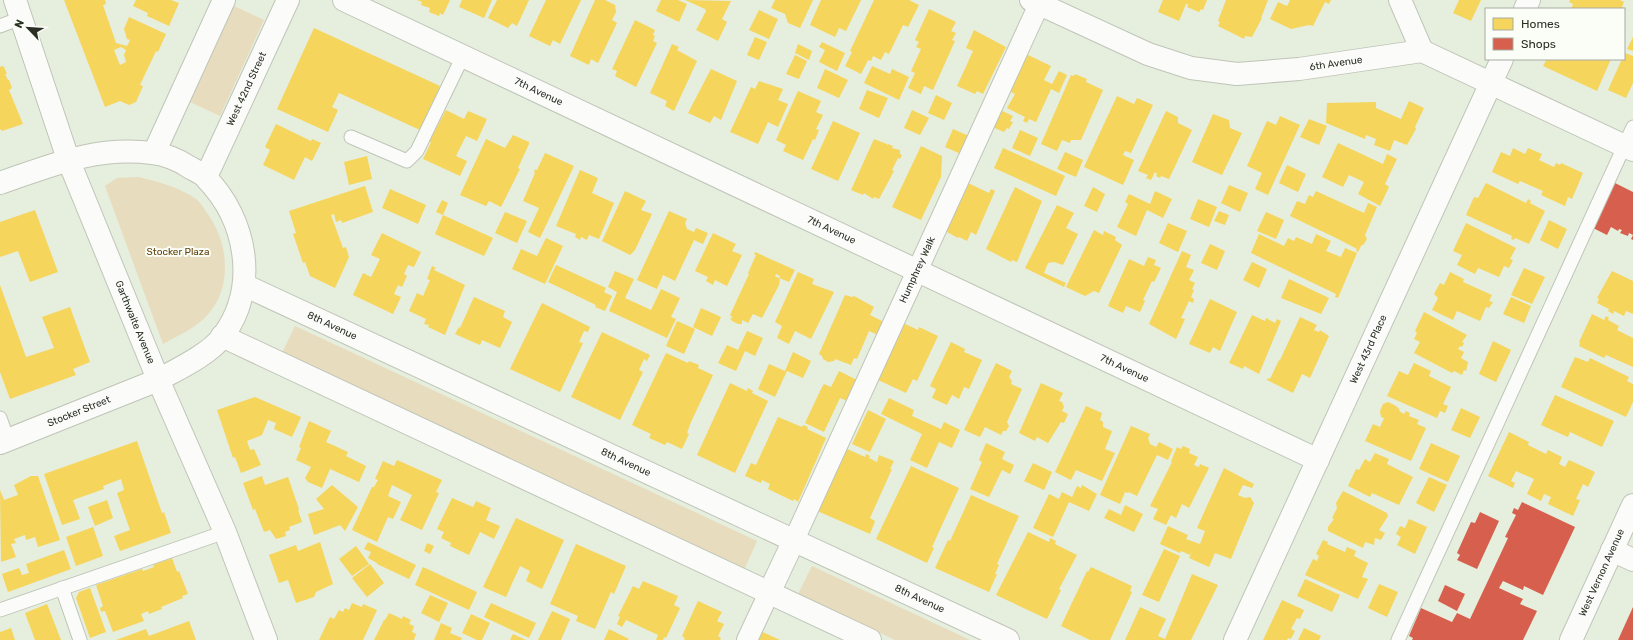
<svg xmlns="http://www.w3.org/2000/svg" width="1633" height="640" viewBox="0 0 1633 640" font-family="Rubik,sans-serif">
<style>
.green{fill:#e8dcbe}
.homes{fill:#f6d55c;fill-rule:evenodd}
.shops{fill:#d6604d}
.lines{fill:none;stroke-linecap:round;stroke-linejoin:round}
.service-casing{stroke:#bfc5b8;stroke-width:15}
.pedestrian-casing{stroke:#bfc5b8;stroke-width:22}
.minor-casing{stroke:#bfc5b8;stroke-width:24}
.tertiary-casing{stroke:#bfc5b8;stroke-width:24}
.secondary-casing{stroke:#bfc5b8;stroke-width:24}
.service{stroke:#fbfcfa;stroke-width:13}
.pedestrian{stroke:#fbfcfa;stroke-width:20}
.minor{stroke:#fbfcfa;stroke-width:22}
.tertiary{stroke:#fbfcfa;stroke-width:22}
.secondary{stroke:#fbfcfa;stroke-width:22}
.labels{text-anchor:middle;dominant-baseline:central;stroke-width:4;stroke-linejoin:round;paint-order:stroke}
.street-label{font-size:10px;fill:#2a2f23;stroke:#fbfef7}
.park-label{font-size:10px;fill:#61430d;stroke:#fbfef7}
</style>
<rect width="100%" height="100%" fill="#e6eedd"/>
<g class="green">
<polygon points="234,6 264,20 220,116 190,102"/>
<path d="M139 177C159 182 179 187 196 199 200 202 204 208 207 213 228 241 233 285 209 313 198 327 179 335 163 344L105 186 117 178Z"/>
<polygon points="295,326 757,541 744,570 281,355"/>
<polygon points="812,566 970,640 895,640 798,594"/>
</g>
<g class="homes">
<path d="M64 0H105L106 4 103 5 116 43 127 46 130 40 127 39 124 29 129 17 166 34 158 52 156 51 140 85 143 86 136 102 129 105 120 101 105 107ZM121 47 126 50 124 55 126 62 120 65 114 50Z"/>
<polygon points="136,0 171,0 179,3 169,26 147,16 148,13 133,6"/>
<polygon points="417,0 450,0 443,15 440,13 439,16 429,12 430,8 421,5 422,2"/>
<polygon points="462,0 492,0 484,18 459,7"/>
<polygon points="497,0 529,0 517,26 512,23 508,28 488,18"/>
<polygon points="546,0 581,0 560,44 553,40 550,46 529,36"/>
<polygon points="595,0 605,0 615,5 616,12 612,20 617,23 598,63 591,59 589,65 570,56"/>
<polygon points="661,0 678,0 687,4 679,22 656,11"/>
<polygon points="685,0 731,1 722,19 727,22 718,41 696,30 706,11 705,9"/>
<polygon points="775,0 813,0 800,28 788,23 785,14 771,8"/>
<polygon points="821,0 861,0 846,31 839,28 835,37 810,25"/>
<polygon points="874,0 909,0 919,5 908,27 903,25 889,54 885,52 881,60 873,56 871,61 868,60 861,74 845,66 852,52 850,51"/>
<polygon points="1163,0 1207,0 1203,10 1201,9 1199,12 1187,7 1188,4 1186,4 1179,21 1158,12"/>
<polygon points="1226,0 1268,0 1261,18 1262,18 1252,37 1245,36 1244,39 1218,26 1220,22 1218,21"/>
<polygon points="1290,0 1331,0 1329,4 1325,2 1313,26 1309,25 1291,29 1270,19 1278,2 1287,6"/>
<polygon points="1459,0 1481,0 1471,21 1453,13"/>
<polygon points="1570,0 1620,0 1624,2 1622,7 1626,9 1624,14 1624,9 1571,9 1573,4 1569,2"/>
<polygon points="929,9 956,22 951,31 956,33 952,40 955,41 933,90 924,86 921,94 908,88 915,73 911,71 921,49 916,47 919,42 915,40"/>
<polygon points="759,10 778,19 769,39 749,30"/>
<polygon points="635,20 655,30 653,35 655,36 653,41 657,43 636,87 615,76 617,71 612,69"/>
<polygon points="314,28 440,86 420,130 339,93 332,107 338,110 328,132 277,109"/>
<polygon points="974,30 1006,47 983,94 977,91 975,94 957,86 973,51 966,48"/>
<polygon points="755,37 767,42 759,60 747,55"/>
<polygon points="1633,37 1633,51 1627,49"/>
<polygon points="822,42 845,53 837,71 819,62 825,50 819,47"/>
<polygon points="672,44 679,47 677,50 697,61 674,111 665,106 667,101 650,93"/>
<polygon points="798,44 812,51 809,60 795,53"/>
<polygon points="1625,53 1633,56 1633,83 1626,98 1608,90 1622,59 1624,59"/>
<polygon points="1026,54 1051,66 1044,80 1052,84 1059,71 1067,75 1059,93 1051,89 1036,122 1029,119 1027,123 1023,121 1025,117 1007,108 1015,94 1009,91"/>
<polygon points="795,55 807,61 799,79 786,74"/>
<polygon points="1547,59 1611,59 1597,91 1543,66"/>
<polygon points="2,66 4,67 7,74 5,74 8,80 9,80 12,88 9,90 23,124 2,131 0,129 0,67"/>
<polygon points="872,66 890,74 892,69 909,77 899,100 864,83"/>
<polygon points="711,69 737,81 721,120 714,116 710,123 688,113"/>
<polygon points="825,69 848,80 839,98 817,88"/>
<polygon points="1075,74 1087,79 1086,82 1103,90 1081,140 1071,140 1070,143 1062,140 1057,151 1041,144 1071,75 1074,76"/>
<polygon points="759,81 783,89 778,100 788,104 778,127 768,122 758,144 730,132 751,87 755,89"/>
<polygon points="867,90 888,98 879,118 859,109"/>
<polygon points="798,91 821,101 816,112 823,115 816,129 819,130 815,140 813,139 803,160 783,151 786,145 776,140"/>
<polygon points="936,95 952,103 944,120 928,113"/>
<polygon points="1117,96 1134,104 1137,98 1153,105 1131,153 1125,151 1123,155 1134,160 1123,185 1084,167"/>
<polygon points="1409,101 1424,108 1415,127 1416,129 1407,145 1394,140 1390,151 1374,145 1376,139 1366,135 1365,139 1326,123 1327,103 1376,102 1376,108 1401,119"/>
<polygon points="998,109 1013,116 1010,121 1013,122 1009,129 1007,128 1004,132 990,126"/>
<polygon points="446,110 464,119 468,111 487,119 477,141 466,136 456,156 467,161 460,176 423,159 431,142 429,142"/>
<polygon points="912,110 929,118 920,135 904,128"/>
<polygon points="1166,111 1178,117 1178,123 1192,130 1169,179 1161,176 1160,178 1156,176 1157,174 1155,172 1151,180 1146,178 1148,175 1138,171"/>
<polygon points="1213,114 1229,120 1230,128 1242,133 1222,175 1192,162"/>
<polygon points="1280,116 1300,125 1268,195 1255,189 1262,173 1247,166 1267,121 1276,125"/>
<polygon points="1309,119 1327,126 1319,145 1300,137"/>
<polygon points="833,121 860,133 838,181 811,169"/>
<polygon points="276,124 311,141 312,139 321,143 312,161 305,157 294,180 263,165 270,150 265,147"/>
<polygon points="953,129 969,136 961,154 945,147"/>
<polygon points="1020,130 1038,138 1030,156 1012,148"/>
<polygon points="513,135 529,142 529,144 518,168 520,169 501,207 489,201 486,206 460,195 486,139 505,148"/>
<polygon points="874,139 887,144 887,146 888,144 893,146 892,148 900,150 900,154 902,155 900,159 898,158 892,170 894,171 879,199 874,197 873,199 864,193 863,195 851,190"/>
<polygon points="1338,143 1383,164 1387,154 1397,159 1385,184 1389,187 1380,206 1358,194 1364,182 1349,175 1343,187 1322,177"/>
<polygon points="921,146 942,156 941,177 921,220 892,207"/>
<polygon points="1003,148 1065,176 1056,196 994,168"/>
<polygon points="1513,148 1525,154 1528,148 1542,154 1539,160 1554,167 1556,163 1560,165 1561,163 1583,173 1572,199 1568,197 1565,206 1541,195 1543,191 1520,181 1518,184 1492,172 1501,152 1510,156"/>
<polygon points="1065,152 1083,160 1076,177 1057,169"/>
<polygon points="545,153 574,166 540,238 528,232 539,208 523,201 535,173 534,173 535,169 537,170"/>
<polygon points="367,156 372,179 349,185 344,162"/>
<polygon points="1287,165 1306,174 1298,192 1279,183"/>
<polygon points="580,170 598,178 592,193 614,203 599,239 589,235 587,240 581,237 580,240 575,237 576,234 556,226"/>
<polygon points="968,183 989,193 991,189 995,191 976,235 971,232 967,241 959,237 958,238 945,231"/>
<polygon points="1486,183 1526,203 1528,199 1531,201 1530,203 1545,211 1529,244 1515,238 1514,240 1511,239 1512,236 1466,215 1474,197 1478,198"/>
<polygon points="1229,185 1248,193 1240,212 1221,203"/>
<polygon points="365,186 373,212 342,223 341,220 336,222 334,214 331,215 343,248 346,247 349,257 335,288 310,276 305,262 303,263 293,234 296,233 289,211"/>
<polygon points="1015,187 1042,201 1017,262 1012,260 1011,262 986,249"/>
<polygon points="1093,187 1105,194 1097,212 1084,206"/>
<polygon points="390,189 426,205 418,224 382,208"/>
<polygon points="625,191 646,201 641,210 652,214 635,250 630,255 602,241"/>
<polygon points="1155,191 1172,199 1163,218 1147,210 1136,236 1117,227 1128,204 1125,202 1129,194 1150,204"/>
<polygon points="1316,191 1364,213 1368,203 1377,207 1365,235 1367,239 1364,244 1361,246 1358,252 1356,251 1357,249 1338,239 1290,216 1297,201 1305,204 1309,195 1313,197"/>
<polygon points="1198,199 1217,207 1209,227 1190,219"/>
<polygon points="442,200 448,203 443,215 436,212"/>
<polygon points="1057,205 1074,213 1066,228 1078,234 1063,265 1054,262 1048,263 1044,273 1066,283 1064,287 1025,268"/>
<polygon points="35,210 58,272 30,282 18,251 0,257 0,222"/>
<polygon points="669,211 687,219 685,223 687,229 694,232 696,228 708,233 703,244 694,240 675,281 663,275 657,289 637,280"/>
<polygon points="1219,211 1229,215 1225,225 1214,221"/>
<polygon points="505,212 527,221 517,243 495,233"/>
<polygon points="1266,212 1284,220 1276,239 1257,231"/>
<polygon points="443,215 493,238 484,256 435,234"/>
<polygon points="1549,220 1567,229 1558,249 1540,240"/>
<polygon points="1168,223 1187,231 1178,252 1159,243"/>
<polygon points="1466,223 1516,248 1510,259 1513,260 1509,268 1504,266 1499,277 1478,268 1475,274 1457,265 1462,255 1453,251"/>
<polygon points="1094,230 1103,235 1104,231 1116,237 1115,240 1122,245 1099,293 1094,291 1085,296 1066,287"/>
<polygon points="382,233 421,252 414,267 408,265 404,274 407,276 402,287 398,285 394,294 401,297 393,314 353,295 363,273 371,277 380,259 371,255"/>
<polygon points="713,233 736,244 732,251 742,255 727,286 715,280 713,285 706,281 708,277 695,271"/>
<polygon points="1259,234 1284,246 1288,238 1294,241 1296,237 1312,244 1316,234 1331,241 1326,251 1341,257 1345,248 1357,253 1338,298 1335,297 1336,294 1251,253"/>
<polygon points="546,238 563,246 545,284 512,269 521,249 537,256"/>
<polygon points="1210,244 1225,251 1217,270 1201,263"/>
<polygon points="1182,251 1191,255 1186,267 1194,270 1189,280 1195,283 1192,289 1194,290 1191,297 1194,299 1193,303 1189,301 1181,318 1185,319 1176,339 1149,324"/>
<polygon points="755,252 795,270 789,282 779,278 780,276 776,274 775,276 780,279 779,285 762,318 753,314 748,323 742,320 742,324 738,324 732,321 730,318 733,318 730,315 749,274 748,273 756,255 754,254"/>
<polygon points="1148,257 1156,260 1154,265 1161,268 1154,282 1152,281 1143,300 1145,301 1140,312 1126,306 1123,313 1108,306 1129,259 1144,266"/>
<polygon points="1252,262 1267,269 1259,288 1243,280"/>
<polygon points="556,265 606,288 604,292 612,296 605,311 595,307 596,305 548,282"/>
<polygon points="432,266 436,268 434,270 465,285 445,335 428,327 429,325 424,324 426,319 409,311 417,293 423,296 430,280 427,279"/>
<polygon points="1524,268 1545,277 1532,304 1511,295"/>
<polygon points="615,271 634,279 625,298 651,310 661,289 680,298 671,317 676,319 667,338 609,311 617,292 608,287"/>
<polygon points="1612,271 1633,281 1633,314 1626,311 1624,316 1614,311 1613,314 1608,311 1609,309 1597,303 1599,299 1597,298"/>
<polygon points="798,272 814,279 812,284 834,292 811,339 795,331 789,344 777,338 782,326 775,322"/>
<polygon points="1450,272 1464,279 1463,282 1492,295 1489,301 1493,302 1489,308 1486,307 1480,321 1457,311 1453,320 1432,310 1438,298 1434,294 1440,283 1444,285"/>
<polygon points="1289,279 1329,298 1321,314 1281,298"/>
<polygon points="0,285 26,357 54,348 42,317 70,307 90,362 73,369 76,375 10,399 0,372"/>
<polygon points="845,295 852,297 854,296 874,307 870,315 884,322 878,335 869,331 857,359 854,358 851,365 835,359 834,361 828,362 823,359 822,356 819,354"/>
<polygon points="474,297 505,311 503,317 512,322 500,348 482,340 480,345 455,334 459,327 460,328"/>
<polygon points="1511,297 1531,306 1524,323 1503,314"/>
<polygon points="1210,299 1237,312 1220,351 1213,347 1210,353 1189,344"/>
<polygon points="542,303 590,327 588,332 584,331 579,342 583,343 560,392 510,369"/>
<polygon points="701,308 721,317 712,336 693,327"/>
<polygon points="1424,312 1467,335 1462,342 1464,343 1462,347 1460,346 1458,349 1464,352 1461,358 1468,362 1466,371 1464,370 1462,375 1454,371 1452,373 1414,353 1420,342 1414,339 1417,333 1415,331"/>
<polygon points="1592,314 1604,320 1606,316 1609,318 1608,320 1619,326 1617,330 1633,338 1633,367 1606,355 1604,358 1579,346 1580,343 1579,342"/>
<polygon points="1252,315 1265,321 1266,318 1275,323 1277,319 1281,321 1259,374 1244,366 1243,369 1229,363"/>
<polygon points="1300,317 1317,325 1314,330 1319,332 1320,330 1329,336 1310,378 1302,374 1293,393 1267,380 1268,378 1270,379 1279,360 1280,360"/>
<polygon points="677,321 695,329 684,354 666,346"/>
<polygon points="903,323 918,330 919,327 938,336 917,381 913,379 906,393 876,379"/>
<polygon points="747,331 763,338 755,356 745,351 736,371 718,363 727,345 738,350"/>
<polygon points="602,332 650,355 647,361 644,359 639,370 643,372 620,420 571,397"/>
<polygon points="1493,341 1511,350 1496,382 1479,374"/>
<polygon points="951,342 965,349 964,352 982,360 969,389 964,387 959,399 952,395 947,405 932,398 936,389 930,386"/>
<polygon points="793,352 811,361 803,378 787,371 775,397 758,389 769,364 785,371"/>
<polygon points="666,353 688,363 689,361 699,365 698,368 713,375 691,422 687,433 689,434 682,449 667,442 665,445 649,438 651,434 632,425"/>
<polygon points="1575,357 1588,362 1590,358 1629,377 1627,381 1633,384 1633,402 1626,417 1561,387"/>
<polygon points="996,363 1012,371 1009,377 1012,381 1011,384 1022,389 1007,422 1009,426 1006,431 1003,431 1001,435 985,427 980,437 964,430"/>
<polygon points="1414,363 1431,371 1429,376 1451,387 1443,404 1448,406 1445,413 1440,411 1437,418 1387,396 1399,371 1408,375"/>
<polygon points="839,371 857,380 847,401 840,398 824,432 805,423 821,389 824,384 831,387"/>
<polygon points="730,383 747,391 748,388 753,391 752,393 768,401 735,473 697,455"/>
<polygon points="1041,383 1063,393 1059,401 1062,402 1064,407 1062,411 1068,414 1064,423 1061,422 1048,443 1037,437 1035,441 1019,433"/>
<polygon points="1555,395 1614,421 1602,447 1570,432 1568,437 1541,425"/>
<polygon points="255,397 301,417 292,437 274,429 276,423 268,420 262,435 247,441 250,450 254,449 261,465 241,473 235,457 233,458 217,410"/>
<polygon points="889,398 914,410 912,416 941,429 944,422 960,430 952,448 939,442 927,468 910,460 922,434 881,414"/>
<polygon points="1388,402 1396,406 1400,410 1399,411 1404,414 1406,411 1410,413 1409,416 1419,420 1417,424 1426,428 1411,461 1365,441 1373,424 1380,427 1384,418 1381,417 1380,411 1383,404"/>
<polygon points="1086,406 1102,413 1100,420 1103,422 1103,427 1112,431 1105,449 1115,453 1102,481 1076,470 1071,480 1055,472"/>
<polygon points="1461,408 1480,417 1470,438 1451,430"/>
<polygon points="868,410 886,419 870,452 852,444"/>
<polygon points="778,417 802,427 803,425 808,427 807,429 826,438 798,502 794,499 793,501 768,489 770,484 762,480 761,483 745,476 751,463 756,465"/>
<polygon points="309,421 331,431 326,442 348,452 346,456 366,466 359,482 330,469 322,488 308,482 305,478 311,467 296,460 301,448 299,447"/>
<polygon points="1131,426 1150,434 1148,438 1150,444 1156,447 1159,442 1173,449 1168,460 1157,455 1137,496 1129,492 1128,493 1125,492 1120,504 1100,495"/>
<polygon points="1509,432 1529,442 1528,445 1546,454 1548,450 1562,457 1559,464 1565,467 1569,460 1595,472 1588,487 1583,484 1576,499 1580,500 1573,516 1548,504 1551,497 1544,494 1541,501 1527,494 1534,479 1516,471 1511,481 1515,483 1513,488 1488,476"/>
<polygon points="137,441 162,513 164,512 171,533 120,551 114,536 130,530 117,493 124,490 121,479 103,486 104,489 73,500 80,519 62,525 44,474"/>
<polygon points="986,443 1005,452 1002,459 1014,465 1010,474 1002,470 989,497 970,489 982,462 979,460"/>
<polygon points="1431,443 1460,456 1448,482 1419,469"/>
<polygon points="1183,446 1190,449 1189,453 1198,457 1194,465 1199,467 1200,464 1209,468 1189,508 1182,504 1176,518 1171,515 1166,525 1153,519 1158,509 1150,506 1172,462 1171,461 1177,447 1181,449"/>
<polygon points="845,448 865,457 866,454 870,456 869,458 877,462 879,455 894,461 890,469 892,469 870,518 875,521 870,534 815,510"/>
<polygon points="1375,453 1389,459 1387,464 1413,477 1399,505 1372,493 1370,497 1348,486 1356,469 1359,470 1365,459 1370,462"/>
<polygon points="397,460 442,480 436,492 439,493 422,530 400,520 412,495 392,485 388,496 401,502 393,519 388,517 377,542 352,530 372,487 374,487 378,480 375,479 383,461 394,466"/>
<polygon points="1033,463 1052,472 1044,490 1024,481"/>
<polygon points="911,466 959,488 932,547 934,548 927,563 876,539"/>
<polygon points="1224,468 1254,484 1252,488 1243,485 1238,495 1245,498 1250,497 1254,503 1231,559 1215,553 1209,567 1189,558 1193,550 1190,555 1181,551 1180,553 1160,544 1168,526 1188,535 1186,539 1200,544 1205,531 1197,528"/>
<polygon points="31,476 38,476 60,540 38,547 35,537 26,540 25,535 14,539 16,543 11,544 16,557 1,562 0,490 4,500 18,495 14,485"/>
<polygon points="262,476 265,485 288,477 299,509 298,510 302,522 289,527 290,530 285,532 286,536 276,539 270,530 264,532 255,509 253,510 243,483"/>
<polygon points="1429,477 1447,485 1434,512 1416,503"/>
<polygon points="332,485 358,507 345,531 340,525 314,535 308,514 324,509 316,499"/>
<polygon points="1082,485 1097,494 1089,511 1069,502 1053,537 1033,528 1049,494 1059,499 1062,492 1072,497 1077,486 1081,488"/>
<polygon points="1343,491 1387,513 1388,516 1379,530 1385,533 1381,540 1375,538 1374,545 1365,542 1363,548 1328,531 1328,527 1334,519 1332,518 1337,508 1336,503"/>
<polygon points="971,495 1019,516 997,564 999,565 995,574 997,574 989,592 935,568 948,540 950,541"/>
<polygon points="452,498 473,507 476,501 491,508 486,520 500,526 494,539 480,532 469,555 450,546 451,543 441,538 444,532 437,529"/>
<polygon points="107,500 113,518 95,526 88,507"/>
<polygon points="1125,505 1143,514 1134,532 1104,518 1109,509 1121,515"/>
<polygon points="516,518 564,540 542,589 526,581 530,571 520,566 506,597 483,587"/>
<polygon points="1409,519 1427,527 1415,554 1397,545 1401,537 1396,534 1400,526 1405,528"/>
<polygon points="93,527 103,556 76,566 66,537"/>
<polygon points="1028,532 1049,542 1050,538 1056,541 1055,544 1077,555 1059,589 1061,590 1047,619 996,595"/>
<polygon points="1323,540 1328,542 1327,544 1345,552 1347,547 1356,551 1354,556 1368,563 1362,577 1368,579 1358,599 1305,575 1313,559 1317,561 1319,556 1316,554"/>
<polygon points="320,542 333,584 316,592 314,597 296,603 288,580 279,583 269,555 296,545 298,551"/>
<polygon points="368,542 416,565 409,579 377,564 377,563 368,558 371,552 364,549"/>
<polygon points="427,543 434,546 430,554 424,551"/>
<polygon points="576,544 626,566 614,594 611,592 595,629 576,621 578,616 550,604"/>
<polygon points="356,546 369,564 352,576 339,559"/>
<polygon points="1164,549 1180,556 1159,602 1142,595"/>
<polygon points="64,550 71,569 8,592 2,574 19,568 22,575 29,573 26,564"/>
<polygon points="172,558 177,572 179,571 188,594 182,596 183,598 161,607 162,609 149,614 148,611 141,614 144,621 113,632 105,611 101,612 100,608 103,606 96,585 142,569 143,571 154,567 153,565"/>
<polygon points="370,564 384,583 367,597 352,578"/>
<polygon points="423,567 477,592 469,610 415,585"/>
<polygon points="1091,567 1132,586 1130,591 1132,592 1110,640 1090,640 1061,626 1087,571 1088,572"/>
<polygon points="1192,574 1218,585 1191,640 1125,640 1140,607 1166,619 1158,636 1165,639"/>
<polygon points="1305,579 1340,595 1332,612 1297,596"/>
<polygon points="643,581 678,596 674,605 680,608 666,638 664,637 663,640 656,640 658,635 626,620 622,627 617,624 620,617 618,616 633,586 639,589"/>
<polygon points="1379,584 1398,592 1387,617 1368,608"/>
<polygon points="90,588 106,632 90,638 76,598 79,592"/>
<polygon points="430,595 448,603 439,622 421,613"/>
<polygon points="1282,600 1304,610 1300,619 1297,618 1291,629 1295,631 1291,639 1288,638 1287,640 1263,640"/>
<polygon points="698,601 722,612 717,621 724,624 718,636 721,638 720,640 684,640 685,638 682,636"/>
<polygon points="352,603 362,607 363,604 377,610 363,640 319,640 330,617 334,619 339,610 343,612 345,608 349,610"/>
<polygon points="491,603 536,623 529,638 484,617"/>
<polygon points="47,604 61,640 35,640 25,613"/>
<polygon points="552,611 570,619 561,640 538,640"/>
<polygon points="389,613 402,619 403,616 411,620 409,624 414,626 412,632 416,634 414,640 374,640 384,620 385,620"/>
<polygon points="471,614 490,623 482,640 477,640 462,633"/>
<polygon points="189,621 196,640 116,640 146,629 149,636"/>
<polygon points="441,623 452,628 450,633 462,638 461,640 434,640"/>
<polygon points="11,628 15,640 0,640 0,632"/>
<polygon points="1304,628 1321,636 1319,640 1298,640"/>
<polygon points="609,629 629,639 628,640 604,640"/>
<polygon points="758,630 780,640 753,640"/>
<polygon points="513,634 526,640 510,640"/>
</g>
<g class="shops">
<polygon points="1615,183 1633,192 1633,240 1631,239 1633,235 1629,233 1628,236 1620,233 1622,230 1619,229 1618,231 1611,227 1607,235 1593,228"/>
<polygon points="1522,502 1575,527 1543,595 1524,586 1523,590 1503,581 1499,588 1523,599 1520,604 1537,611 1523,640 1412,640 1413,638 1409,636 1421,608 1452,622 1457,613 1470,619 1508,538 1505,537 1516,515 1512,513 1514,508 1518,510"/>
<polygon points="1480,512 1499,521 1477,569 1457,560 1460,555 1457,553 1471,522 1475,523"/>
<polygon points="1445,585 1465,594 1457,611 1438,601"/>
<polygon points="1633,607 1633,640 1618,640"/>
</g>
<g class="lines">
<g class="service-casing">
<g id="service">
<polyline points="0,26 21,18"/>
<polyline points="351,137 407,161 417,151 463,56"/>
<polyline points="0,418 8,440"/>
<polyline points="62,588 80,640"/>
<polyline points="0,610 225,532"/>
<polyline points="1398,640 1633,127"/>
</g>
</g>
<g class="pedestrian-casing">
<g id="pedestrian">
<path id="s1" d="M794 540 1041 0"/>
<polyline points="747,640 769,593"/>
</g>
</g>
<g class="minor-casing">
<g id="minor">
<path id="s2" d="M15 0 68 159 160 384 225 532 266 640"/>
<path id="s3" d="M344 0 1318 460"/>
<path id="s4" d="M1031 0 1148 54 1191 68 1237 74 1299 69 1422 51 1633 150"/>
<polyline points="1400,0 1422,51"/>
<polyline points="1525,9 1529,0"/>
<path id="s5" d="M0 443 158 380"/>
<polyline points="1612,550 1633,560"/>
<polyline points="769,593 794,540"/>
<path id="s6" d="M1235 640 1502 59"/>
</g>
</g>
<g class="tertiary-casing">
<g id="tertiary">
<polyline points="154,153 224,0"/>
<path id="s7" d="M206 177 288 0"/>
<path d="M0 183C52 165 96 146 152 153 164 154 179 160 189 167 194 170 202 173 206 178 247 220 259 287 223 336 210 354 178 369 158 380"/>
<path id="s8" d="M244 285 1008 640"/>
<polyline points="222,336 870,640"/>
</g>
</g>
<g class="secondary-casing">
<g id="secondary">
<path id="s9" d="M1571 640 1633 505"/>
</g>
</g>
<use href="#service" class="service"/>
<use href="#pedestrian" class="pedestrian"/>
<use href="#minor" class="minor"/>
<use href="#tertiary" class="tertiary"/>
<use href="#secondary" class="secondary"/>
</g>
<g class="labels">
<g class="street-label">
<text stroke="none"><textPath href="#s4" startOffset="320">6th Avenue</textPath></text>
<text stroke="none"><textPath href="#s7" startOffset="97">West 42nd Street</textPath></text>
<text stroke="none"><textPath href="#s3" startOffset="215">7th Avenue</textPath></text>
<text stroke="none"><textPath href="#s3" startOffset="539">7th Avenue</textPath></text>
<text stroke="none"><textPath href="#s1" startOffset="297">Humphrey Walk</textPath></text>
<text stroke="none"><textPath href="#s2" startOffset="344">Garthwaite Avenue</textPath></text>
<text stroke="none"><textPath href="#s8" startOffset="97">8th Avenue</textPath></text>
<text stroke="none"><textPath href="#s6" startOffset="320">West 43rd Place</textPath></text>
<text stroke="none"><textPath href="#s3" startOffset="863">7th Avenue</textPath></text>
<text stroke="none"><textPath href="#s5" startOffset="85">Stocker Street</textPath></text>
<text stroke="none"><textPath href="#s8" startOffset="421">8th Avenue</textPath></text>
<text stroke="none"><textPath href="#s9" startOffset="74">West Vernon Avenue</textPath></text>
<text stroke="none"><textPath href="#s8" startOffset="745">8th Avenue</textPath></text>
</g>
<g class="park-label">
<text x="178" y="252">Stocker Plaza</text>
</g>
</g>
<rect x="1485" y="8" width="140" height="52" fill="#fbfef7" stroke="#a7aba2"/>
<rect x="1493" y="18" width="20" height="12" fill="#f6d55c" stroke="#a7aba2"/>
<text x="1521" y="28" font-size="12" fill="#2a2f23">Homes</text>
<rect x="1493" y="38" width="20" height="12" fill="#d6604d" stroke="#a7aba2"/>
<text x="1521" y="48" font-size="12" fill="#2a2f23">Shops</text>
<g transform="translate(28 28) rotate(295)" stroke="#fbfef7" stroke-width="3" paint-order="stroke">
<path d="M0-3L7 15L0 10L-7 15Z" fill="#2a2f23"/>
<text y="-6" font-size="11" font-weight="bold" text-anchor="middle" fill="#2a2f23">N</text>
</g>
</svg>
